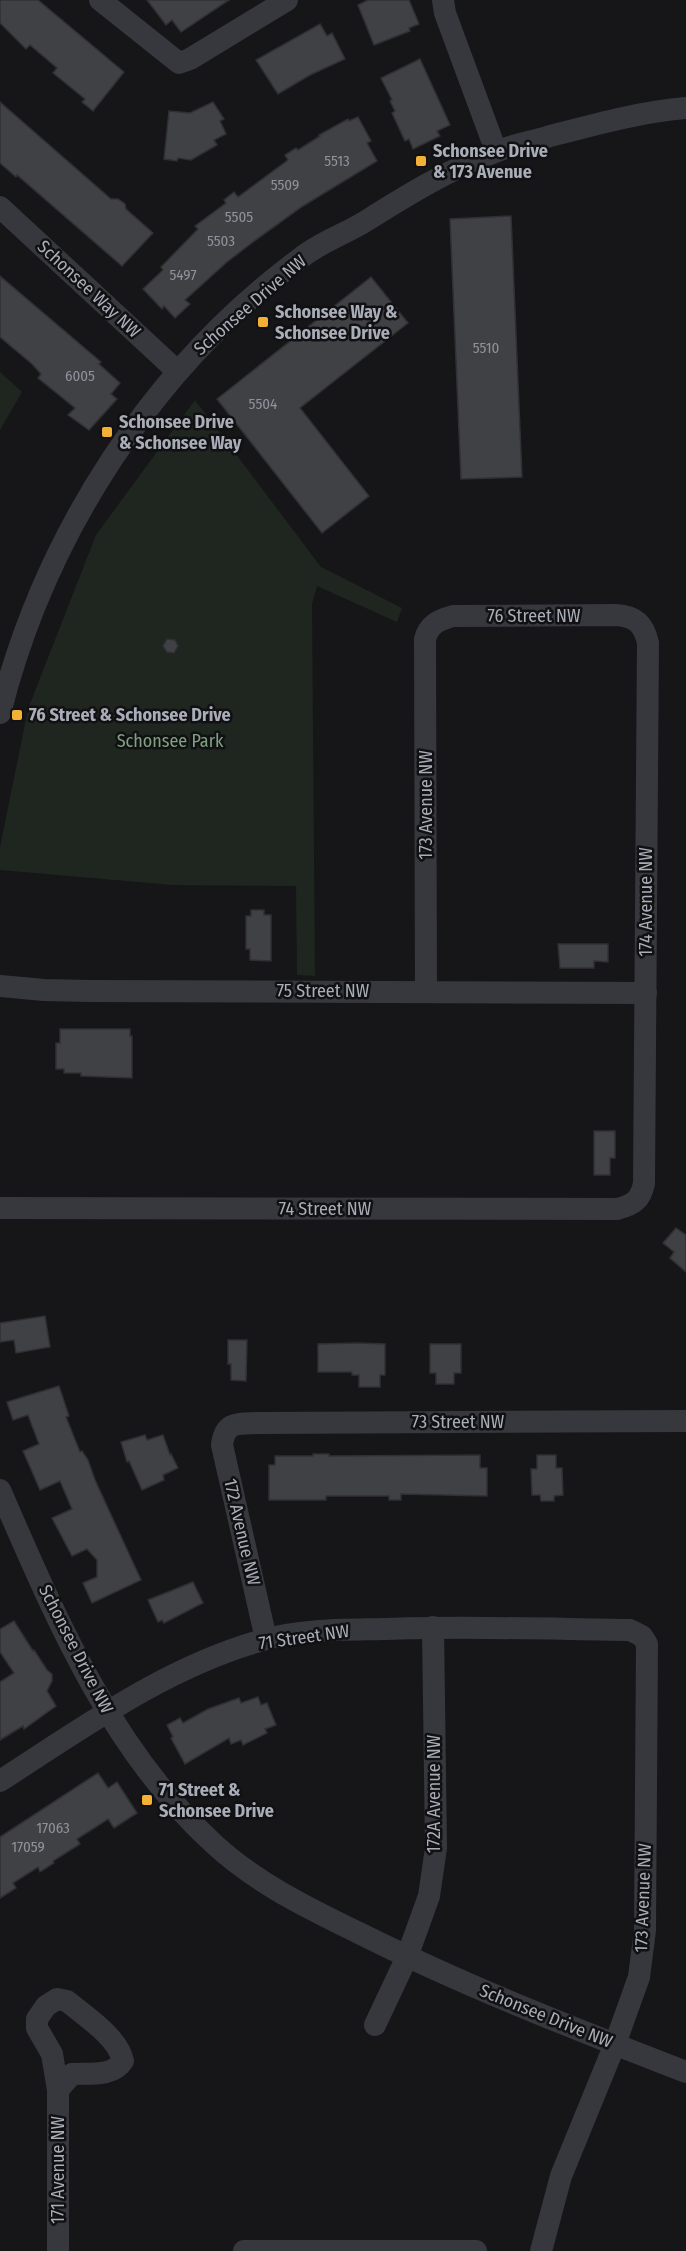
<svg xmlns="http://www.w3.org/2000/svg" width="686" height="2251" viewBox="0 0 686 2251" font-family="'Fira Sans Condensed',sans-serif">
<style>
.green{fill:#1e261f}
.building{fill:#404145;stroke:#303034;stroke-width:1.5}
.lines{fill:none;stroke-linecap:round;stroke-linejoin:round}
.minor{stroke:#37383d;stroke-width:22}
.poi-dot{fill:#f2b134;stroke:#111113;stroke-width:2}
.labels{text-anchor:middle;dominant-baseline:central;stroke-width:5;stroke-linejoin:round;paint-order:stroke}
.number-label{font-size:15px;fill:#8e929b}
.poi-label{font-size:18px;font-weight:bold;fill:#a8adb8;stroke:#111113;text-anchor:start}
.street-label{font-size:18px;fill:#a8adb8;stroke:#111113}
.park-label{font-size:18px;fill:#7fa381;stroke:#111113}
</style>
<rect width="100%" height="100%" fill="#161618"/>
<g class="green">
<polygon points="0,372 22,392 0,430"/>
<polygon points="195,400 321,567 402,608 397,622 317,586 312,604 315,976 297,975 296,886 172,885 0,870 0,847 28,709 96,535"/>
</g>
<g class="building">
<polygon points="0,0 38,0 124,72 93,111 82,102 85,99 53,73 57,68 30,45 26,49 0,23"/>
<polygon points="147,0 229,0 181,32 172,20 166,25"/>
<polygon points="368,0 409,0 419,24 409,28 410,31 374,45 358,5"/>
<polygon points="320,24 327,36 332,33 345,59 310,75 278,94 256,60"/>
<polygon points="420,59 450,125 437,131 440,136 413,149 409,139 405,141 392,113 395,111 390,101 392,100 381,78"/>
<polygon points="0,102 111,199 118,199 125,204 126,209 153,233 122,266 17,175 16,177 0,163"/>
<polygon points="213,102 224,119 220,121 226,134 214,140 217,145 191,160 178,158 177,161 164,159 169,111 190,113"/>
<polygon points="358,117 371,141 367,143 377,161 303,206 253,242 227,262 185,300 190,304 175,318 164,306 162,309 143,289 163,270 161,267 198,229 195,226 226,203 224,200 234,192 238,197 288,160 285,155 296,148 298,150 320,136 319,135 348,119 349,121"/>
<polygon points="511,216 522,477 461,479 450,219"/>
<polygon points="0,276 101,362 99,364 120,383 111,394 117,399 89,430 68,415 75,408 38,378 41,374 32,364 0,337"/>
<polygon points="371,277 408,323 300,408 369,496 322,533 217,399"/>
<polygon points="167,639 175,640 178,646 174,653 167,652 163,646"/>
<polygon points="251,910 264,910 264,915 271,915 271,961 250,960 250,949 246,949 246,916 251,916"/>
<polygon points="558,944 608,944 608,962 594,961 594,968 560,968"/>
<polygon points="60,1029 130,1029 130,1036 132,1036 132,1078 81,1076 81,1073 64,1073 64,1069 56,1069 56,1043 60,1043"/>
<polygon points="594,1131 615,1131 615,1158 610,1158 610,1175 594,1175"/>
<polygon points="676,1228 686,1235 686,1272 670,1258 674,1252 663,1243"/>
<polygon points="45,1316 50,1347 16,1353 14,1340 0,1342 0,1323"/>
<polygon points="228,1340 247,1340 246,1381 231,1380 231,1364 228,1364"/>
<polygon points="357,1343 385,1344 385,1375 380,1375 380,1387 359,1387 359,1375 352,1375 352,1372 318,1372 318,1344"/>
<polygon points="430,1344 461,1344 461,1373 454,1373 454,1384 436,1384 436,1373 430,1373"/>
<polygon points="59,1386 69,1416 66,1417 80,1452 82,1451 88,1460 95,1480 141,1580 92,1603 83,1583 97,1577 97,1560 87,1549 72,1556 52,1518 72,1509 60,1481 40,1490 23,1451 39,1444 28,1415 13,1420 7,1402"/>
<polygon points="145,1435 147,1440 163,1435 170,1455 171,1454 178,1468 163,1475 164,1480 142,1490 129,1461 127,1462 121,1442"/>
<polygon points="313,1454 329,1454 329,1456 480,1455 480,1468 487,1468 487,1496 401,1494 401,1500 389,1500 389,1496 326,1496 326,1500 269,1500 269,1465 275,1465 275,1456 313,1456"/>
<polygon points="537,1455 556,1455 556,1468 562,1468 563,1495 554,1496 554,1501 541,1501 540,1495 532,1495 531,1469 537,1469"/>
<polygon points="193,1582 203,1603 164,1623 162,1620 158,1622 148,1600"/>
<polygon points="14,1621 33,1651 34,1650 47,1670 52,1674 52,1681 47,1691 56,1706 24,1729 23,1726 0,1740 0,1682 14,1673 0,1652 0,1629"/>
<polygon points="258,1697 261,1705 267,1703 276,1725 265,1729 267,1733 243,1745 241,1740 231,1744 229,1738 185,1764 171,1738 173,1737 167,1725 180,1718 183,1723 208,1709 239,1698 241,1703"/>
<polygon points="98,1773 108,1788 117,1782 137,1813 114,1828 108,1819 77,1839 80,1844 53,1861 54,1863 40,1872 38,1867 13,1883 16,1888 0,1898 0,1837"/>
</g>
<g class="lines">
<g class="minor">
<polyline points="100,0 179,63 190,59 287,0"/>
<polyline points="443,0 445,13 496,151"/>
<polyline points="0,207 177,371"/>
<path d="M0 713C45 534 153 367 302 257 321 242 345 234 366 221 407 195 450 169 495 152 512 145 530 142 547 137 593 125 639 112 686 108"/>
<polyline points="0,986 44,990 90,991 646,993"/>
<path d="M0 1208 617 1209C633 1205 641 1200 644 1183L648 643C644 624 635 616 616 615L453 616C439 620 429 624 425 639L426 992"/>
<path d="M0 1490C55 1616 110 1749 214 1844 256 1883 308 1908 359 1933 465 1986 575 2029 686 2072"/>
<path d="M266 1639 222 1445C225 1421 237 1424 258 1423L686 1421"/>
<path d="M0 1781C84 1727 166 1667 263 1640 302 1629 345 1630 385 1629 467 1626 549 1629 630 1630L642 1636 647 1644 645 1930 639 1977 615 2044 561 2176 541 2251"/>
<polyline points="375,2025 407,1957 429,1896 436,1848 433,1627"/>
<path d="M58 2090 72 2074C89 2073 113 2077 123 2061 118 2037 85 2016 67 2001L57 1999 46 2006 37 2019V2028L52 2054 58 2090V2251"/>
<polyline points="244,2251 476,2251"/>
</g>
</g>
<g class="poi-dot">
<rect x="415" y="155" width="12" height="12" rx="3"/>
<rect x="257" y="316" width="12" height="12" rx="3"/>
<rect x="101" y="426" width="12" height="12" rx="3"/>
<rect x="11" y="709" width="12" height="12" rx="3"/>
<rect x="141" y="1794" width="12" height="12" rx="3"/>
</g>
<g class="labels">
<g class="number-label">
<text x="337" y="161">5513</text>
<text x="285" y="185">5509</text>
<text x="239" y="217">5505</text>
<text x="221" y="241">5503</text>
<text x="183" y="275">5497</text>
<text x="486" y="348">5510</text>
<text x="80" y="376">6005</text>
<text x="263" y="404">5504</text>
<text x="53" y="1828">17063</text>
<text x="28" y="1847">17059</text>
</g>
<g class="poi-label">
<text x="433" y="151">Schonsee Drive<tspan x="433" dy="21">&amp; 173 Avenue</tspan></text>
<text x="275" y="312">Schonsee Way &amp;<tspan x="275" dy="21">Schonsee Drive</tspan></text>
<text x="119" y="422">Schonsee Drive<tspan x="119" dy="21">&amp; Schonsee Way</tspan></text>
<text x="29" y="715">76 Street &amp; Schonsee Drive</text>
<text x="159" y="1790">71 Street &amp;<tspan x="159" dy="21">Schonsee Drive</tspan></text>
</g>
<g class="street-label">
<text transform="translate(89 289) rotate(43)">Schonsee Way NW</text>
<text transform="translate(250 305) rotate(-41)">Schonsee Drive NW</text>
<text x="534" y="616">76 Street NW</text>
<text transform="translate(426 805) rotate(-90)">173 Avenue NW</text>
<text transform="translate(646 902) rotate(-90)">174 Avenue NW</text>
<text x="323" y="991">75 Street NW</text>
<text x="325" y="1209">74 Street NW</text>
<text x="458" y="1422">73 Street NW</text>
<text transform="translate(242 1532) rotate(77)">172 Avenue NW</text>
<text transform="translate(304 1637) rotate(-8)">71 Street NW</text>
<text transform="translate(76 1649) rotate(63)">Schonsee Drive NW</text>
<text transform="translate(434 1794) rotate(-90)">172A Avenue NW</text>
<text transform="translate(643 1898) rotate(-88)">173 Avenue NW</text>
<text transform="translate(546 2016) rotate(22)">Schonsee Drive NW</text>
<text transform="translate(58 2170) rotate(-90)">171 Avenue NW</text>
</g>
<g class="park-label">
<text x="170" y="741">Schonsee Park</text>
</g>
</g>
</svg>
